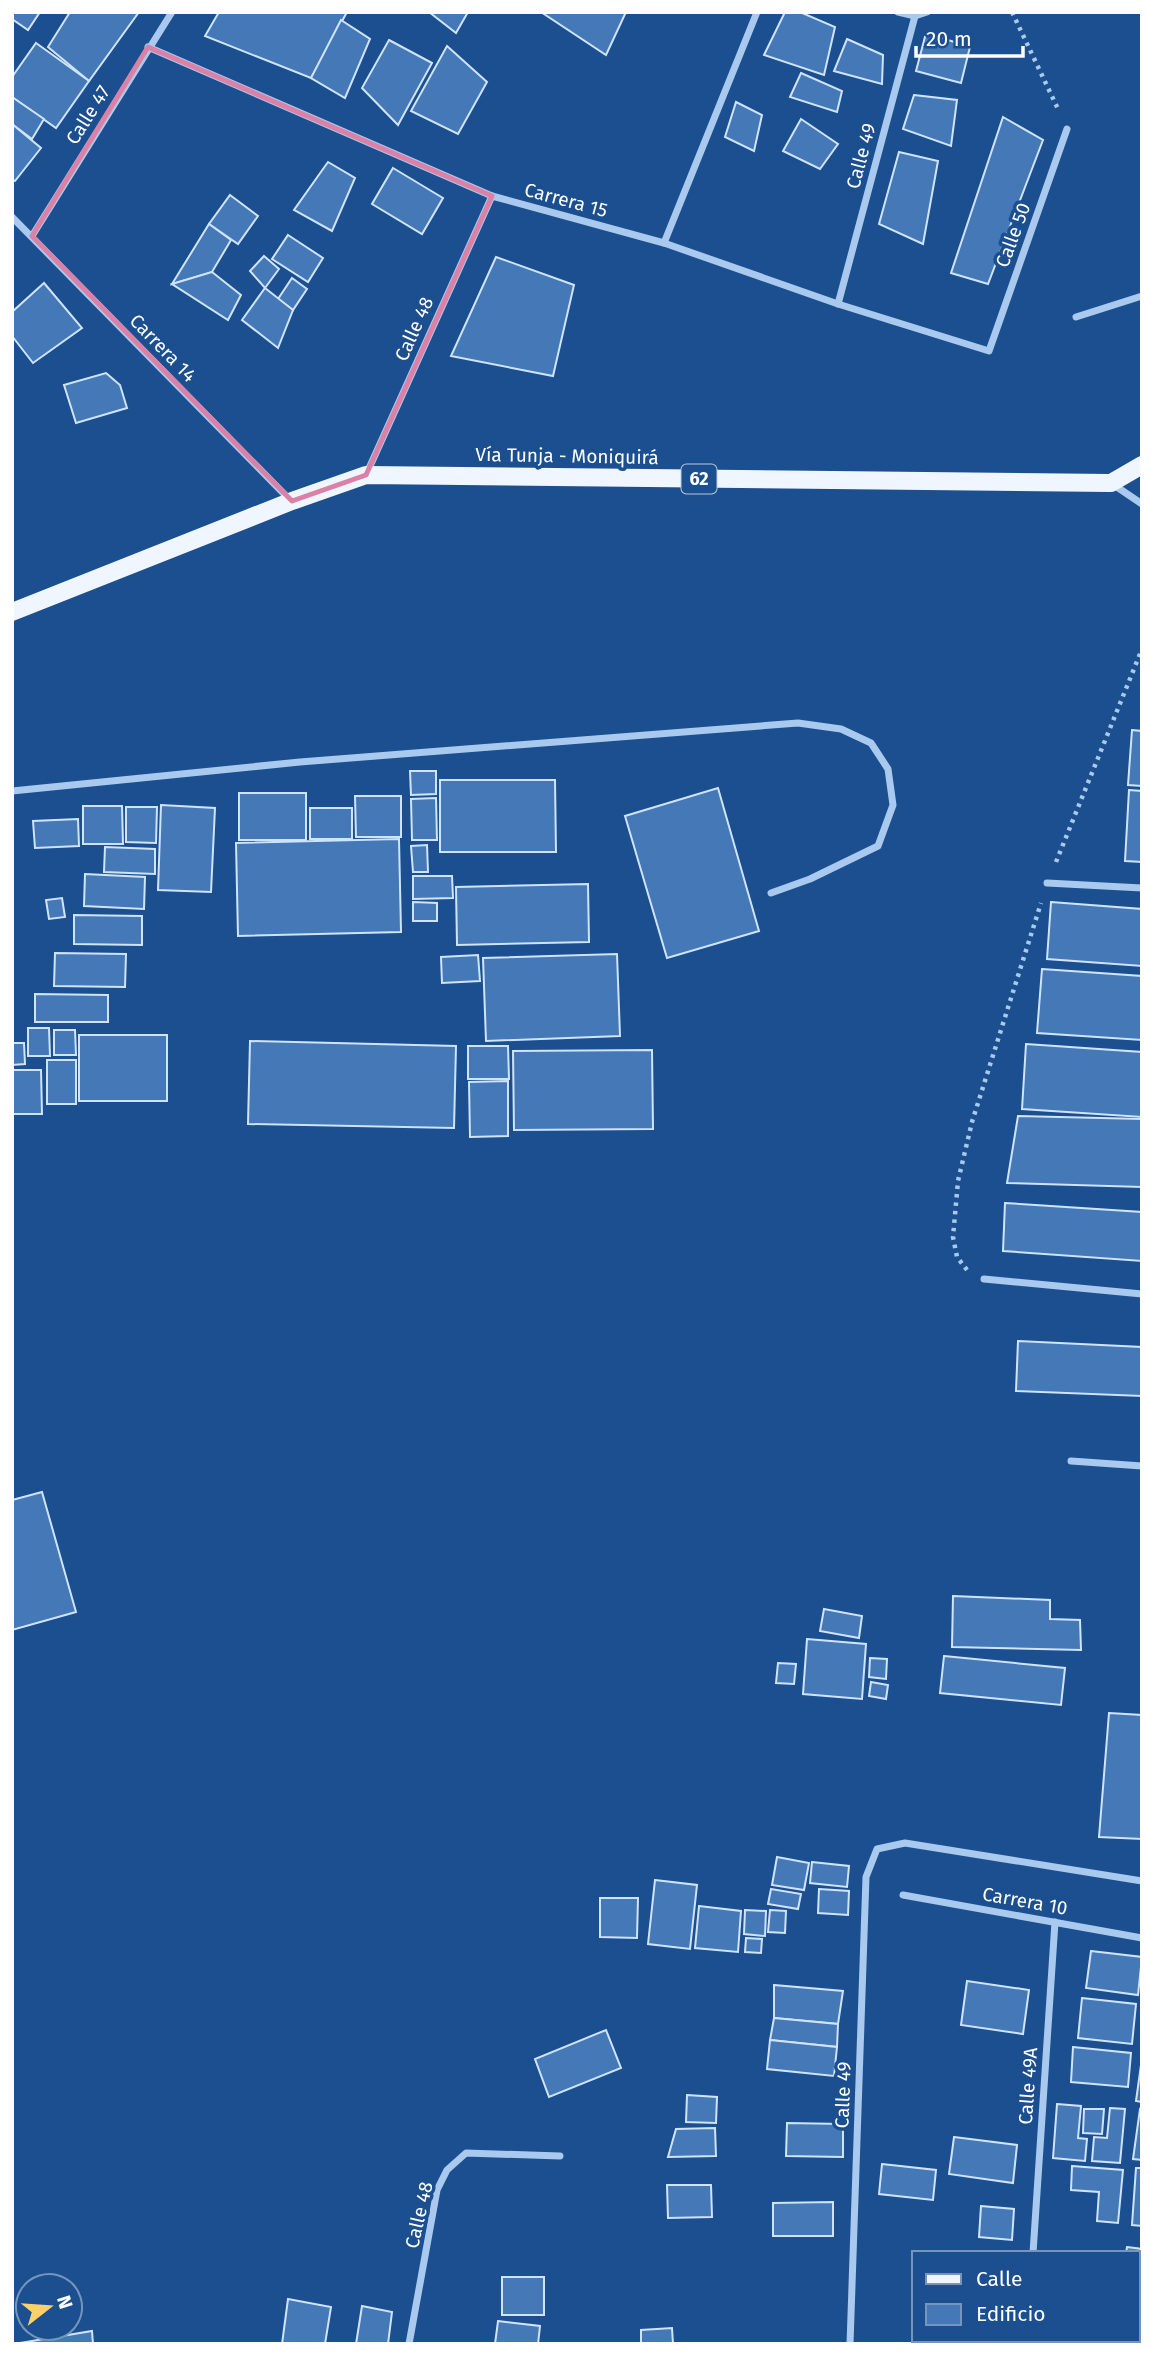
<svg xmlns="http://www.w3.org/2000/svg" width="1154" height="2356" viewBox="0 0 1154 2356" font-family="'Fira Sans',sans-serif">
<style>
.building{fill:#4478b7;stroke:#cfe3fa;stroke-width:2}
.lines{fill:none;stroke-linecap:round;stroke-linejoin:round}
.path{stroke:#a9c9ee;stroke-width:4.5;stroke-dasharray:3.5 5;stroke-linecap:butt}
.street{stroke:#a9c9ee;stroke-width:7}
.primary{stroke:#f0f6ff;stroke-width:18}
.marked{fill:none;stroke:#dd80a5;stroke-width:5;stroke-linejoin:round}
.labels{text-anchor:middle;dominant-baseline:central;stroke-width:7;stroke-linejoin:round;paint-order:stroke}
.shield{fill:#1b4f8f;stroke:#bbcadd;stroke-width:2}
.shield-label{font-size:18px;font-weight:bold;fill:#fff}
.street-label{font-size:19px;fill:#fff;stroke:#1b4f8f}
</style>
<rect width="100%" height="100%" fill="#1b4f8f"/>
<g class="building">
<polygon points="12,12 40,12 28,30 12,19"/>
<polygon points="70,12 139,12 89,81 48,47"/>
<polygon points="219,12 347,12 311,78 205,36"/>
<polygon points="429,12 468,12 456,33"/>
<polygon points="541,12 626,12 606,55"/>
<polygon points="785,12 800,12 835,27 824,75 764,55"/>
<polygon points="341,20 370,39 345,98 311,78"/>
<polygon points="926,33 970,47 961,83 916,71"/>
<polygon points="847,39 883,55 882,84 834,71"/>
<polygon points="389,40 432,63 398,125 362,88"/>
<polygon points="36,43 89,81 56,128 12,97 12,77"/>
<polygon points="447,46 487,82 458,134 411,111"/>
<polygon points="801,73 842,91 837,112 790,97"/>
<polygon points="914,95 957,100 951,146 903,129"/>
<polygon points="12,97 44,119 32,139 12,124"/>
<polygon points="736,102 762,115 754,151 725,137"/>
<polygon points="1003,117 1043,140 988,284 951,273"/>
<polygon points="801,119 838,144 820,169 783,151"/>
<polygon points="12,124 41,148 15,181 12,179"/>
<polygon points="899,152 938,161 923,244 879,224"/>
<polygon points="328,162 355,178 332,231 294,210"/>
<polygon points="393,168 443,198 422,234 372,204"/>
<polygon points="230,195 258,216 238,244 209,224"/>
<polygon points="209,224 231,240 212,272 172,284"/>
<polygon points="288,235 323,258 308,282 272,259"/>
<polygon points="264,256 279,269 265,288 250,271"/>
<polygon points="496,257 574,285 553,376 451,356"/>
<polygon points="212,272 241,295 228,320 172,284"/>
<polygon points="292,278 307,289 293,310 278,299"/>
<polygon points="44,283 82,328 33,363 12,336 12,312"/>
<polygon points="265,288 293,310 278,348 242,320"/>
<polygon points="106,373 120,385 127,408 76,423 64,385"/>
<polygon points="1132,730 1142,731 1142,786 1128,785"/>
<polygon points="410,771 436,771 436,794 411,795"/>
<polygon points="440,780 555,780 556,852 440,852"/>
<polygon points="718,788 759,931 667,958 625,816"/>
<polygon points="1129,790 1142,791 1142,862 1125,861"/>
<rect x="239" y="793" width="67" height="47"/>
<polygon points="355,796 401,796 401,837 356,837"/>
<polygon points="436,798 437,840 412,840 411,799"/>
<polygon points="161,805 215,808 211,892 158,890"/>
<polygon points="83,806 122,806 123,844 83,844"/>
<polygon points="126,807 157,807 156,843 126,842"/>
<rect x="310" y="808" width="42" height="31"/>
<polygon points="78,819 79,846 35,848 33,821"/>
<polygon points="399,839 401,932 238,936 236,843"/>
<polygon points="427,845 428,872 413,872 411,846"/>
<polygon points="105,847 155,849 155,874 104,872"/>
<polygon points="85,874 145,877 144,909 84,906"/>
<polygon points="413,876 452,876 453,898 413,899"/>
<polygon points="588,884 589,942 457,945 456,887"/>
<polygon points="62,898 65,917 49,919 46,900"/>
<polygon points="413,902 437,903 437,921 413,921"/>
<polygon points="1051,902 1142,909 1142,966 1047,959"/>
<polygon points="74,915 142,916 142,945 74,944"/>
<polygon points="55,953 126,954 125,987 54,986"/>
<polygon points="617,954 620,1036 486,1041 483,958"/>
<polygon points="478,955 480,981 442,983 441,957"/>
<polygon points="1042,969 1142,976 1142,1040 1037,1033"/>
<polygon points="35,994 108,995 108,1022 35,1022"/>
<polygon points="28,1028 49,1028 50,1056 28,1056"/>
<polygon points="54,1030 75,1030 76,1055 54,1055"/>
<rect x="79" y="1035" width="88" height="66"/>
<polygon points="250,1041 456,1046 454,1128 248,1124"/>
<polygon points="12,1043 24,1043 25,1064 12,1065"/>
<polygon points="1026,1044 1142,1052 1142,1117 1022,1109"/>
<polygon points="468,1046 508,1046 509,1079 468,1079"/>
<polygon points="652,1050 653,1129 514,1130 513,1051"/>
<rect x="47" y="1060" width="29" height="44"/>
<polygon points="12,1070 41,1070 42,1114 12,1114"/>
<polygon points="508,1081 508,1136 470,1137 469,1082"/>
<polygon points="1018,1116 1142,1119 1142,1187 1007,1183"/>
<polygon points="1005,1203 1142,1212 1142,1261 1003,1251"/>
<polygon points="1018,1341 1142,1347 1142,1396 1016,1391"/>
<polygon points="42,1492 76,1612 12,1630 12,1500"/>
<polygon points="953,1596 1050,1600 1050,1619 1080,1620 1081,1650 952,1647"/>
<polygon points="824,1609 862,1616 859,1638 820,1631"/>
<polygon points="807,1639 866,1644 862,1699 803,1694"/>
<polygon points="944,1656 1065,1668 1061,1705 940,1693"/>
<polygon points="870,1658 887,1659 886,1679 869,1677"/>
<polygon points="778,1663 796,1664 794,1684 776,1683"/>
<polygon points="871,1682 888,1685 886,1699 869,1696"/>
<polygon points="1109,1713 1142,1715 1142,1839 1099,1837"/>
<polygon points="777,1857 809,1863 804,1890 772,1885"/>
<polygon points="812,1862 849,1866 847,1887 810,1883"/>
<polygon points="655,1880 697,1885 690,1949 648,1944"/>
<polygon points="771,1889 801,1894 798,1909 768,1904"/>
<polygon points="819,1889 849,1891 848,1915 818,1913"/>
<polygon points="600,1898 638,1898 637,1938 600,1937"/>
<polygon points="699,1906 741,1911 738,1952 695,1948"/>
<polygon points="745,1910 766,1911 765,1936 744,1934"/>
<polygon points="770,1910 786,1911 785,1933 768,1932"/>
<polygon points="746,1938 762,1939 761,1953 745,1952"/>
<polygon points="1091,1951 1142,1957 1138,1995 1086,1988"/>
<polygon points="967,1981 1029,1990 1023,2034 961,2025"/>
<polygon points="774,1985 843,1991 838,2024 774,2018"/>
<polygon points="1082,1998 1136,2004 1132,2044 1078,2038"/>
<polygon points="774,2018 838,2024 837,2047 770,2040"/>
<polygon points="606,2030 621,2068 549,2097 535,2059"/>
<polygon points="770,2040 837,2047 834,2076 767,2069"/>
<polygon points="1073,2047 1131,2053 1128,2087 1071,2082"/>
<polygon points="1141,2065 1142,2065 1142,2102 1136,2101"/>
<polygon points="687,2095 717,2097 716,2123 686,2122"/>
<polygon points="1057,2104 1081,2106 1078,2138 1087,2139 1085,2161 1053,2158"/>
<polygon points="1110,2108 1125,2109 1120,2163 1092,2161 1094,2137 1107,2138"/>
<polygon points="1084,2109 1104,2109 1102,2134 1083,2133"/>
<polygon points="1140,2109 1142,2110 1142,2160 1133,2159"/>
<polygon points="787,2123 843,2124 843,2157 786,2156"/>
<polygon points="715,2128 716,2156 668,2157 676,2129"/>
<polygon points="954,2137 1017,2145 1013,2183 949,2174"/>
<polygon points="882,2164 936,2170 933,2200 879,2194"/>
<polygon points="1072,2166 1123,2170 1118,2223 1097,2221 1099,2192 1071,2190"/>
<polygon points="1136,2168 1142,2168 1142,2226 1132,2225"/>
<polygon points="667,2185 711,2185 712,2217 668,2218"/>
<polygon points="833,2202 833,2236 773,2236 773,2203"/>
<polygon points="981,2206 1014,2209 1012,2240 979,2237"/>
<polygon points="1127,2247 1142,2249 1142,2304 1138,2303 1138,2253 1126,2253"/>
<rect x="502" y="2277" width="42" height="38"/>
<polygon points="288,2299 331,2307 325,2344 282,2344"/>
<polygon points="362,2306 392,2312 388,2344 356,2344"/>
<polygon points="498,2321 540,2326 538,2344 495,2344"/>
<polygon points="672,2328 673,2344 641,2344 641,2330"/>
<polygon points="92,2331 93,2344 14,2344"/>
<rect x="950" y="2340" width="40" height="4"/>
<polygon points="1046,2340 1102,2342 1102,2344 1046,2344"/>
</g>
<g class="lines">
<g class="path">
<polyline points="1012,12 1058,109"/>
<polyline points="1056,862 1142,649"/>
<polyline points="967,1270 957,1257 953,1237 958,1181 972,1122 1041,903"/>
</g>
<g class="street">
<polyline points="898,12 915,16 927,12"/>
<polyline points="148,47 492,196 664,243 838,304 989,351 1067,129"/>
<polyline points="12,217 291,501"/>
<polyline points="32,236 172,12"/>
<polyline points="664,243 757,12"/>
<polyline points="838,304 915,16"/>
<polyline points="1076,317 1142,296"/>
<polyline points="366,475 492,196"/>
<polyline points="1111,483 1142,504"/>
<polyline points="12,791 300,762 798,723 841,729 871,743 888,769 893,805 878,846 810,879 771,893"/>
<polyline points="1047,883 1142,888"/>
<polyline points="984,1279 1142,1294"/>
<polyline points="1071,1461 1142,1466"/>
<polyline points="903,1895 1142,1938"/>
<polyline points="1033,2253 1055,1922"/>
<polyline points="1138,2314 1142,2314"/>
<polyline points="409,2344 437,2190 447,2170 466,2153 560,2156"/>
<polyline points="850,2344 866,1877 877,1849 905,1843 1142,1881"/>
<polyline points="1027,2344 1027,2340"/>
</g>
<polyline class="primary" points="12,612 292,501 366,475 1111,483 1142,465"/>
</g>
<path class="marked" d="M148 47 492 196 366 475 292 501 32 236Z"/>
<g class="labels">
<rect class="shield" x="681.5" y="464.5" width="35" height="29" rx="5"/>
<g class="shield-label">
<text x="699" y="479">62</text>
</g>
<g class="street-label">
<text transform="translate(88 115) rotate(-58)">Calle 47</text>
<text transform="translate(861 156) rotate(-75)">Calle 49</text>
<text transform="translate(566 200) rotate(15)">Carrera 15</text>
<text transform="translate(1013 235) rotate(-70)">Calle 50</text>
<text transform="translate(414 329) rotate(-66)">Calle 48</text>
<text transform="translate(163 348) rotate(46)">Carrera 14</text>
<text transform="translate(567 456) rotate(1)">Vía Tunja - Moniquirá</text>
<text transform="translate(1025 1901) rotate(10)">Carrera 10</text>
<text transform="translate(1028 2086) rotate(-86)">Calle 49A</text>
<text transform="translate(843 2095) rotate(-88)">Calle 49</text>
<text transform="translate(419 2215) rotate(-77)">Calle 48</text>
</g>
</g>
<rect width="1154" height="2356" fill="none" stroke="#ffffff" stroke-width="28"/>
<rect x="912" y="2251" width="228" height="91" fill="#1b4f8f" stroke="#7695bc" stroke-width="2"/>
<rect x="926" y="2274" width="35" height="10" fill="#f0f6ff" stroke="#7695bc" stroke-width="2"/>
<text x="976" y="2286" font-size="21" fill="#ffffff">Calle</text>
<rect x="926" y="2304" width="35" height="21" fill="#4478b7" stroke="#7695bc" stroke-width="2"/>
<text x="976" y="2321" font-size="21" fill="#ffffff">Edificio</text>
<g transform="translate(49 2307) rotate(73)"><circle r="33" fill="#1b4f8f" stroke="#7695bc" stroke-width="2"/>
<path d="M0-5L12 26L0 18L-12 26Z" fill="#ffd166"/>
<text y="-10" font-size="19" font-weight="bold" text-anchor="middle" fill="#ffffff">N</text>
</g>
<path d="M916 46v10h107v-10" fill="none" stroke="#ffffff" stroke-width="3.5"/>
<text x="926" y="46" font-size="21" fill="#ffffff" stroke="#1b4f8f" stroke-width="5" paint-order="stroke">20 m</text>
</svg>
